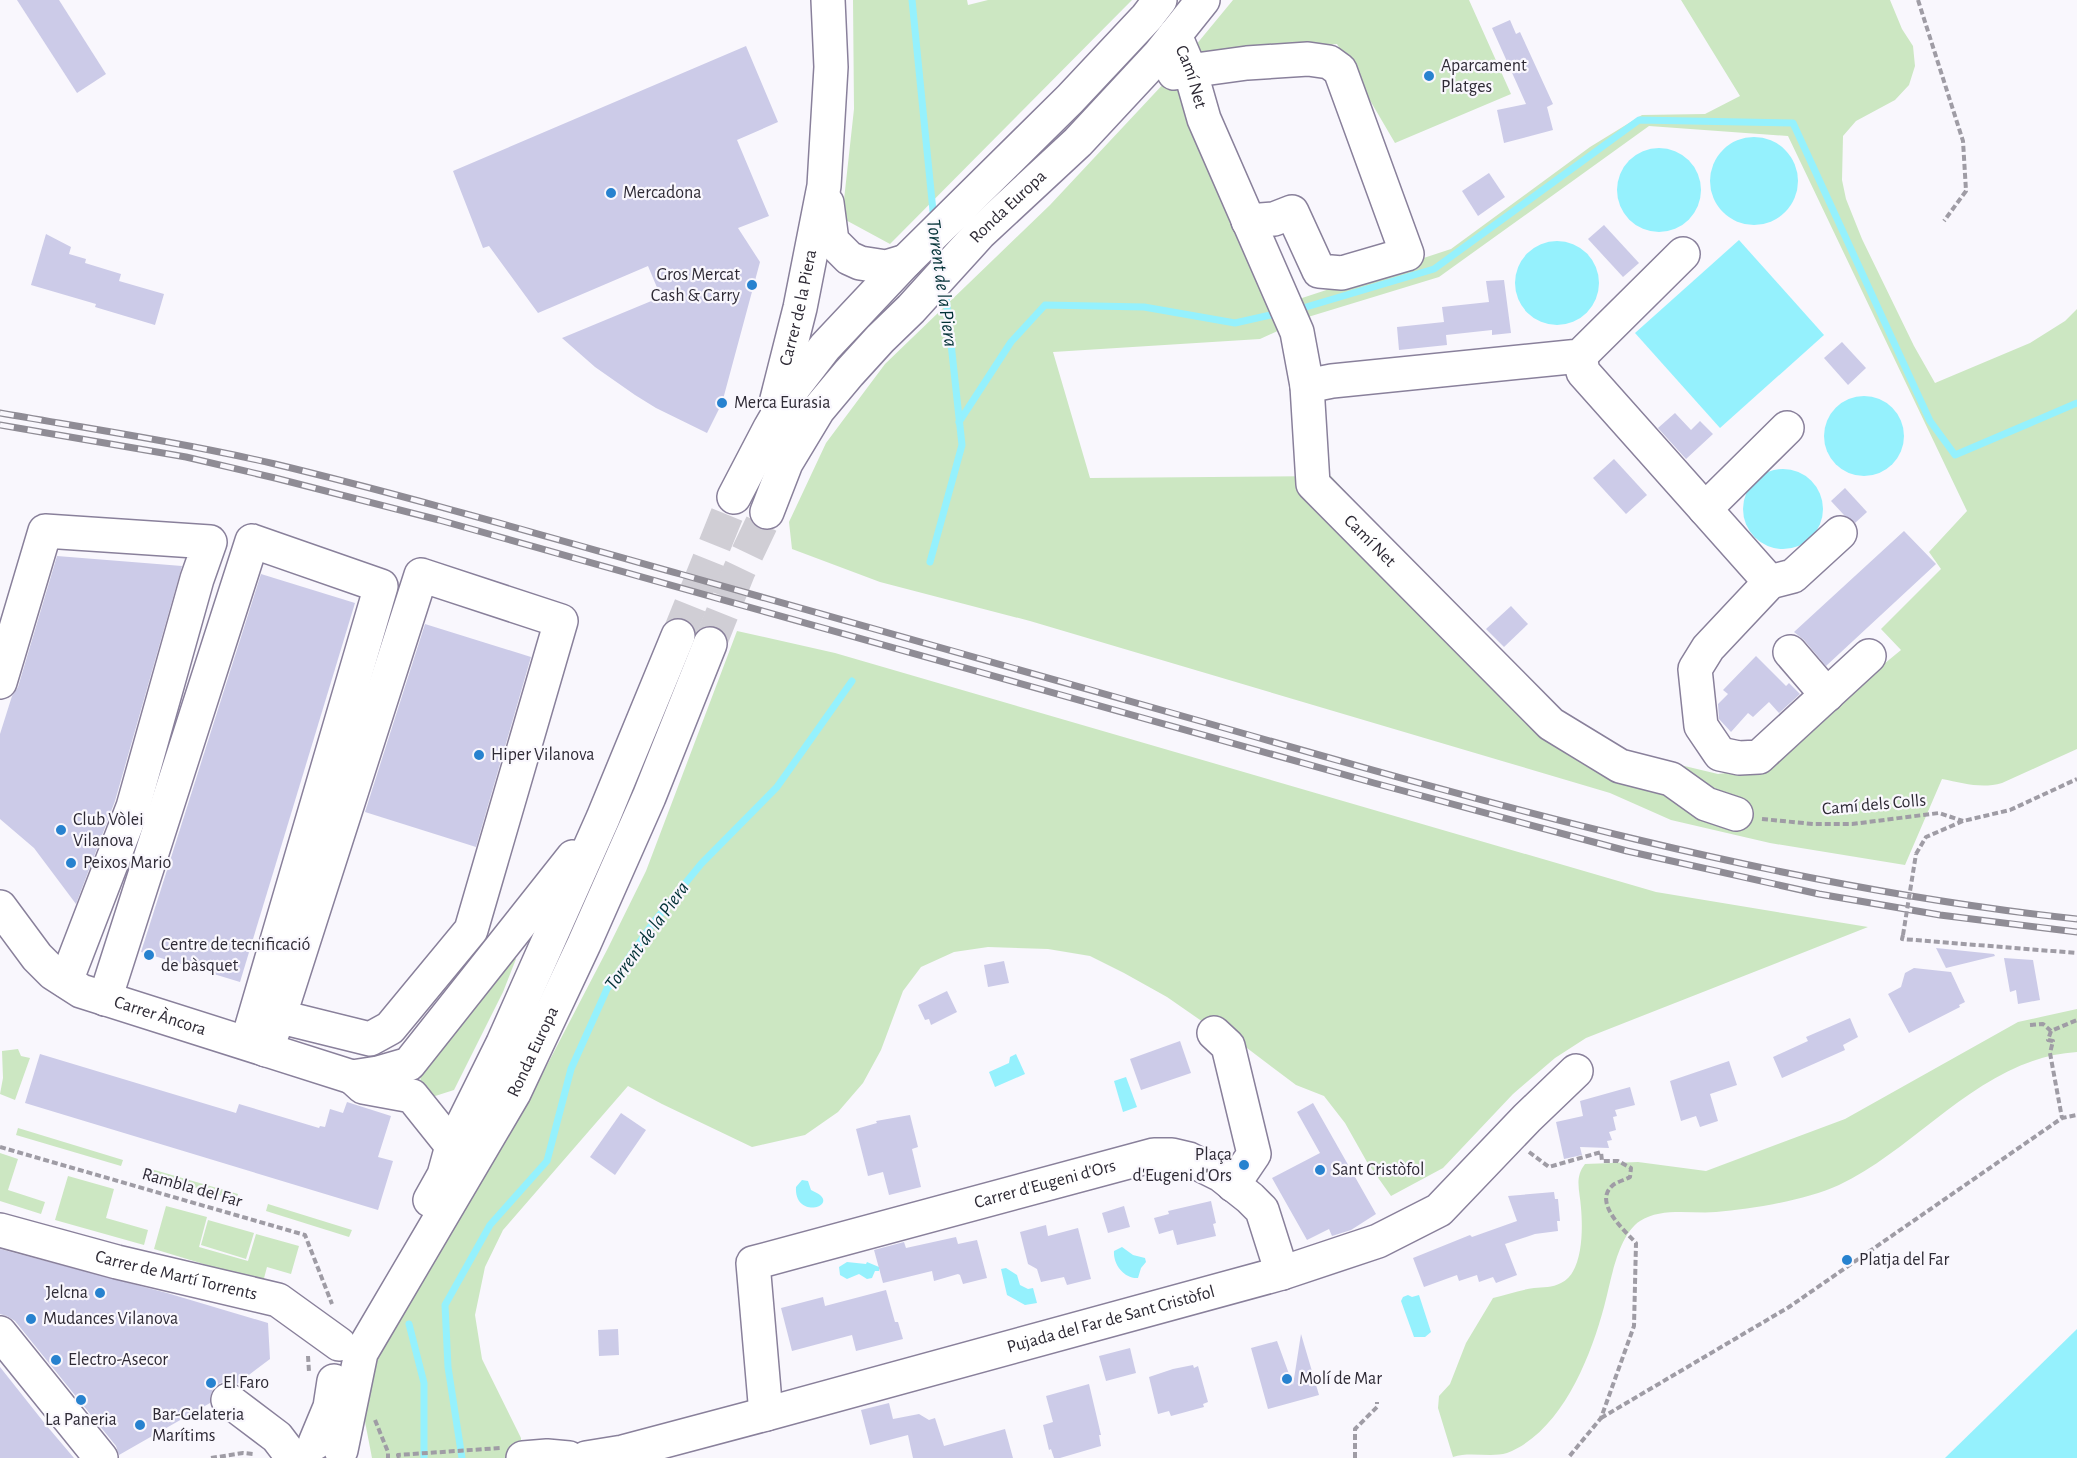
<svg xmlns="http://www.w3.org/2000/svg" width="2077" height="1458" viewBox="0 0 2077 1458" font-family="'Alegreya Sans',sans-serif">
<style>
.green{fill:#cce7c2;fill-rule:evenodd}
.water{fill:#95f1fd}
.lines{fill:none;stroke-linecap:round;stroke-linejoin:round}
.stream{stroke:#95f1fd;stroke-width:7}
.building{fill:#cccbe8}
.minor-tunnel{stroke:#d0ced5;stroke-width:33;stroke-dasharray:33 16;stroke-linecap:butt}
.minor-casing{stroke:#89809b;stroke-width:36}
.path{stroke:#9f9ca5;stroke-width:4;stroke-dasharray:6 3;stroke-linecap:butt}
.minor{stroke:#fff;stroke-width:33}
.rail-casing{stroke:#8f8c95;stroke-width:7}
.rail{stroke:#f9f7fd;stroke-width:4.5;stroke-dasharray:14;stroke-linecap:butt}
.path-bridge{stroke:#9f9ca5;stroke-width:4;stroke-dasharray:6 3;stroke-linecap:butt}
.poi-dot{fill:#2782cf;stroke:#f9f7fd;stroke-width:2}
.labels{text-anchor:middle;dominant-baseline:central;stroke-width:4.5;stroke-linejoin:round;paint-order:stroke}
.poi-label{font-size:18px;fill:#2e2a35;stroke:#f9f7fd;text-anchor:start}
.street-label{font-size:18px;fill:#2e2a35;stroke:#f9f7fd}
.water-label{font-size:20px;font-style:italic;fill:#023136;stroke:#f9f7fd}
</style>
<rect width="100%" height="100%" fill="#f9f7fd"/>
<g class="green">
<polygon points="853,0 967,0 968,5 988,0 1132,0 890,244 842,218 854,109"/>
<path d="M1233 0H1469L1511 94 1395 143 1337 44 1198 58 1296 300 1451 249 1590 147 1642 115 1705 114 1740 96 1681 0H1890L1902 29 1913 46 1915 66 1909 85 1895 100 1856 121 1843 136 1842 180 1846 199 1862 239 1914 346 1935 383 2030 343 2065 321 2077 309V749L2002 783C1981 789 1963 783 1942 779L1905 865 1770 843 1671 820 1610 793 1030 621 880 582 792 549 789 522 826 443 885 364 1050 205 1167 80ZM1649 126 1788 136 1967 511 1929 552 1941 569 1881 629 1901 650 1756 769 1718 774 1630 753 1576 730 1445 600 1331 476 1090 478 1053 352 1260 339 1308 317 1439 277Z"/>
<polygon points="737,631 835,653 1656,892 1868,927 1586,1038 1555,1058 1513,1094 1443,1168 1391,1196 1367,1162 1345,1123 1324,1096 1296,1085 1243,1045 1203,1022 1167,997 1124,973 1090,956 1048,949 988,947 954,952 921,967 903,991 881,1050 863,1083 838,1112 805,1135 752,1147 662,1104 628,1086 503,1230 485,1267 475,1315 482,1359 521,1438 521,1458 372,1458 362,1406 364,1383 478,1181 520,1117 608,948 646,871"/>
<polygon points="509,951 516,959 503,992 454,1090 432,1097 422,1088 418,1064"/>
<path d="M2077 1009V1052C1981 1058 1921 1146 1839 1185 1806 1200 1753 1209 1716 1212 1692 1214 1661 1207 1640 1221 1617 1236 1611 1282 1604 1307 1590 1359 1561 1432 1507 1453 1490 1458 1470 1451 1453 1457L1438 1408 1439 1396 1450 1384 1466 1343 1493 1298C1506 1295 1520 1290 1534 1288 1543 1287 1552 1288 1561 1283 1583 1273 1583 1230 1581 1208 1580 1191 1574 1178 1585 1164L1638 1162 1706 1171 1845 1119 2018 1022Z"/>
<polygon points="18,1049 21,1056 30,1058 15,1100 0,1094 3,1078 2,1051"/>
<polygon points="18,1128 123,1160 121,1166 16,1135"/>
<polygon points="0,1153 18,1159 8,1190 45,1202 41,1214 0,1201"/>
<polygon points="144,1167 238,1194 236,1200 142,1172"/>
<polygon points="68,1176 114,1189 106,1218 148,1230 144,1245 55,1220"/>
<polygon points="268,1204 352,1230 349,1237 266,1211"/>
<polygon points="166,1206 207,1217 199,1247 248,1261 256,1234 299,1246 291,1274 267,1267 263,1282 154,1249"/>
<polygon points="208,1220 254,1233 246,1259 201,1245"/>
</g>
<g class="water">
<circle cx="1754" cy="181" r="44"/>
<circle cx="1659" cy="190" r="42"/>
<polygon points="1739,240 1824,335 1720,428 1635,333"/>
<circle cx="1557" cy="283" r="42"/>
<circle cx="1864" cy="436" r="40"/>
<circle cx="1783" cy="509" r="40"/>
<polygon points="1016,1054 1025,1074 995,1087 989,1072 1009,1063 1010,1057"/>
<polygon points="1126,1077 1137,1107 1123,1112 1114,1081"/>
<path d="M802 1180 808 1181 811 1190C814 1192 818 1193 820 1195 835 1208 794 1218 796 1187Z"/>
<path d="M1122 1247 1133 1255 1145 1258 1146 1262 1141 1268 1138 1278C1124 1279 1113 1264 1114 1251Z"/>
<polygon points="867,1262 879,1267 879,1271 875,1271 872,1278 867,1279 859,1274 847,1279 840,1275 839,1267 847,1262 866,1264"/>
<polygon points="1006,1268 1017,1275 1020,1285 1028,1289 1033,1288 1037,1303 1025,1305 1007,1295 1001,1269"/>
<polygon points="1408,1295 1412,1297 1419,1295 1431,1332 1425,1337 1414,1337 1401,1301 1403,1297"/>
<polygon points="2077,1329 2077,1458 1945,1458"/>
</g>
<g class="lines">
<g class="stream">
<polyline points="912,0 934,221"/>
<polyline points="1296,310 1434,269 1639,120 1793,123 1930,421 1955,455 2077,403"/>
<polyline points="959,422 1011,342 1045,305 1144,307 1235,323 1279,313"/>
<polyline points="930,562 962,445 945,288"/>
<polyline points="409,1324 424,1383 424,1458"/>
<polyline points="462,1458 448,1367 445,1305 490,1225 547,1161 571,1069 607,989 653,923 701,864 777,787 852,681"/>
</g>
</g>
<g class="building">
<polygon points="17,0 59,0 106,74 77,93"/>
<polygon points="1510,20 1516,34 1520,32 1553,104 1547,107 1553,130 1504,143 1497,110 1526,104 1492,28"/>
<polygon points="746,46 778,122 737,140 769,216 738,228 760,262 722,403 707,433 656,408 635,395 595,367 562,338 661,297 648,266 538,313 489,246 483,248 453,171"/>
<polygon points="1489,173 1505,197 1478,216 1462,191"/>
<polygon points="1604,225 1639,263 1623,277 1588,239"/>
<polygon points="46,234 71,247 69,254 86,259 85,263 121,274 119,281 164,294 155,325 95,307 96,304 31,285"/>
<polygon points="1504,280 1511,333 1492,335 1492,330 1446,335 1447,345 1399,350 1397,327 1444,322 1442,307 1489,302 1486,281"/>
<polygon points="1842,342 1866,368 1848,385 1824,358"/>
<polygon points="1675,413 1691,430 1700,421 1713,434 1686,459 1658,428"/>
<polygon points="1614,459 1647,495 1626,514 1593,478"/>
<polygon points="1845,488 1867,512 1855,523 1844,515 1831,501"/>
<polygon points="1904,531 1936,564 1826,666 1804,640 1794,632"/>
<polygon points="57,556 182,566 115,801 76,904 34,848 0,819 0,734 12,696 18,687"/>
<polygon points="261,574 355,603 240,982 141,952"/>
<polygon points="1511,606 1528,624 1504,647 1486,629"/>
<polygon points="425,624 531,657 476,847 365,812"/>
<polygon points="1756,656 1786,686 1789,683 1800,694 1779,713 1769,702 1753,717 1748,713 1731,732 1719,719 1718,704 1728,694 1723,690"/>
<polygon points="1936,948 1994,954 1995,956 1946,968"/>
<polygon points="2004,958 2033,960 2040,1000 2018,1004 2016,990 2010,992"/>
<polygon points="1004,961 1009,983 988,987 984,965"/>
<polygon points="1914,968 1951,972 1965,1002 1959,1005 1960,1007 1909,1033 1888,994 1901,987 1905,973"/>
<polygon points="947,991 957,1012 931,1025 929,1019 925,1020 918,1005"/>
<polygon points="1850,1018 1858,1037 1843,1045 1845,1050 1782,1078 1773,1057 1808,1041 1806,1037"/>
<polygon points="1180,1041 1191,1073 1141,1090 1130,1059"/>
<polygon points="40,1054 236,1113 239,1104 319,1128 320,1126 325,1127 330,1109 343,1113 347,1102 391,1116 378,1157 393,1161 378,1210 25,1103"/>
<polygon points="1729,1061 1737,1085 1710,1094 1718,1121 1700,1127 1696,1116 1681,1121 1670,1081"/>
<polygon points="1630,1087 1635,1105 1615,1110 1617,1116 1613,1117 1616,1130 1609,1132 1612,1140 1607,1141 1609,1148 1580,1147 1582,1155 1564,1159 1556,1122 1583,1116 1580,1101"/>
<polygon points="1313,1103 1376,1214 1351,1230 1332,1236 1329,1229 1307,1240 1272,1178 1320,1153 1297,1112"/>
<polygon points="621,1113 646,1130 615,1175 590,1157"/>
<polygon points="910,1115 918,1147 912,1149 921,1187 889,1195 883,1172 868,1176 856,1129 877,1123 876,1121"/>
<polygon points="1554,1192 1555,1199 1558,1199 1560,1221 1557,1221 1558,1231 1535,1234 1505,1244 1517,1275 1496,1283 1493,1277 1479,1282 1477,1275 1459,1281 1457,1275 1424,1287 1413,1258 1470,1235 1472,1237 1517,1221 1508,1196"/>
<polygon points="1211,1201 1216,1223 1213,1224 1216,1236 1177,1245 1173,1230 1159,1234 1154,1218 1169,1214 1168,1211"/>
<polygon points="1124,1206 1130,1227 1108,1233 1102,1213"/>
<polygon points="1046,1225 1048,1236 1078,1228 1091,1279 1067,1285 1064,1277 1041,1282 1037,1269 1028,1264 1020,1232"/>
<polygon points="956,1237 958,1244 977,1240 987,1278 963,1284 960,1275 958,1274 934,1281 932,1271 883,1283 874,1250 904,1242 906,1248"/>
<polygon points="0,1249 167,1293 268,1323 270,1359 237,1384 230,1381 220,1383 213,1389 210,1397 210,1403 119,1455 116,1446 15,1321 7,1316 0,1314"/>
<polygon points="886,1290 895,1322 898,1322 903,1339 856,1351 852,1335 792,1351 781,1308 823,1297 825,1306"/>
<polygon points="618,1329 619,1355 599,1356 598,1330"/>
<polygon points="1301,1334 1319,1395 1268,1409 1251,1348 1277,1341 1293,1385"/>
<polygon points="1130,1348 1136,1373 1106,1381 1099,1356"/>
<polygon points="1193,1365 1194,1368 1198,1366 1208,1402 1203,1404 1204,1407 1171,1416 1169,1411 1158,1414 1149,1377 1173,1369"/>
<polygon points="0,1367 46,1425 74,1458 0,1458"/>
<polygon points="1089,1384 1101,1435 1099,1435 1101,1446 1060,1458 1054,1458 1051,1449 1049,1450 1043,1425 1053,1422 1046,1396"/>
<polygon points="889,1403 893,1419 919,1414 929,1420 935,1418 944,1446 1005,1429 1013,1458 913,1458 908,1435 870,1445 861,1410"/>
</g>
<g class="lines">
<g class="minor-tunnel">
<polyline points="678,636 734,497"/>
<polyline points="710,644 739,571 767,512"/>
</g>
<g class="minor-casing">
<g id="minor">
<path id="s1" d="M1175 35 1190 70 1204 119 1297 332 1307 386 1313 484 1551 724 1620 766 1671 779 1706 804 1736 814"/>
<polyline points="1174,73 1247,63 1308,59 1329,62 1340,70 1407,254 1342,273 1319,271 1292,212 1274,219 1248,221"/>
<polyline points="827,203 832,241 849,258 860,263 886,267 906,261"/>
<polyline points="1580,356 1583,372 1770,582 1708,648 1695,669 1701,726 1720,754 1739,758 1759,757 1869,656"/>
<polyline points="1307,386 1332,381 1580,356 1683,254"/>
<path id="s2" d="M776 403 800 308 824 186 831 67 828 0"/>
<polyline points="734,497 770,428 794,387 825,347 906,261 1070,99 1147,17 1160,0"/>
<polyline points="1705,509 1787,428"/>
<path id="s3" d="M767 512 786 463 818 410 849 373 880 339 911 309 980 233 1078 142 1159 55 1203 0"/>
<polyline points="1770,582 1793,576 1840,533"/>
<polyline points="1790,652 1827,695"/>
<polyline points="0,682 45,531 210,542 197,579 133,807 66,981"/>
<path id="s4" d="M0 907 37 957 53 973 81 991 352 1077 378 1073 409 1064 573 857"/>
<polyline points="105,999 252,541 381,586 247,1043"/>
<polyline points="1214,1033 1228,1046 1254,1154 1233,1185"/>
<polyline points="266,1050 283,1005 421,575 561,621 471,930 390,1028 370,1039 277,1016"/>
<polyline points="352,1077 363,1087 412,1096 452,1146"/>
<polyline points="430,1200 444,1175 452,1146 503,1043 603,818 678,636"/>
<path id="s5" d="M0 1230 117 1262 278 1300 339 1344"/>
<polyline points="0,1333 101,1458"/>
<polyline points="228,1400 277,1437 293,1458"/>
<path id="s6" d="M766 1414 753 1263 1154 1155H1172L1189 1159 1221 1175 1250 1198 1262 1210 1282 1273"/>
<polyline points="315,1443 330,1407 334,1381"/>
<path id="s7" d="M341 1450 361 1353 514 1093 584 944 649 797 710 644"/>
<polyline points="523,1458 547,1456 569,1458"/>
<path id="s8" d="M586 1458 623 1452 766 1414 1282 1273 1378 1241 1439 1210 1527 1118 1576 1071"/>
</g>
</g>
<g class="path">
<polyline points="1918,0 1963,141 1966,191 1944,221"/>
<polyline points="1762,819 1813,824 1852,824 1939,813 1963,821"/>
<polyline points="1916,854 1926,837 1963,821 2010,810 2077,779"/>
<polyline points="1903,935 1902,939 2077,953"/>
<polyline points="2030,1025 2043,1024 2051,1031 2077,1020"/>
<polyline points="2051,1031 2048,1040 2053,1041 2050,1053 2062,1118"/>
<polyline points="0,1147 305,1235 332,1304"/>
<path d="M1529 1152 1549 1167 1601 1152 1602 1161H1618L1631 1168 1630 1177C1625 1180 1616 1182 1612 1186 1593 1203 1625 1231 1636 1243L1634 1326 1601 1418 1568 1458"/>
<polyline points="308,1356 309,1372"/>
<polyline points="1601,1418 1789,1307 2062,1118 2077,1115"/>
<polyline points="375,1420 388,1452 388,1458"/>
<polyline points="211,1458 243,1453 253,1454"/>
<polyline points="399,1458 398,1455 500,1448"/>
<polyline points="1355,1458 1355,1429 1377,1407 1377,1402"/>
</g>
<use href="#minor" class="minor"/>
<g class="rail-casing">
<g id="rail">
<path d="M0 413C92 429 184 443 275 464 411 497 545 536 680 574 856 624 1032 673 1207 723 1493 805 1780 887 2077 919"/>
<polyline points="0,425 186,457 275,478 439,520 1374,783 1627,851 1819,894 1940,915 2077,932"/>
</g>
</g>
<use href="#rail" class="rail"/>
<polyline class="path-bridge" points="1903,935 1916,854"/>
</g>
<g class="poi-dot">
<circle cx="1429" cy="76" r="6"/>
<circle cx="611" cy="193" r="6"/>
<circle cx="752" cy="285" r="6"/>
<circle cx="722" cy="403" r="6"/>
<circle cx="479" cy="755" r="6"/>
<circle cx="61" cy="830" r="6"/>
<circle cx="71" cy="863" r="6"/>
<circle cx="149" cy="955" r="6"/>
<circle cx="1244" cy="1165" r="6"/>
<circle cx="1320" cy="1170" r="6"/>
<circle cx="1847" cy="1260" r="6"/>
<circle cx="100" cy="1293" r="6"/>
<circle cx="31" cy="1319" r="6"/>
<circle cx="56" cy="1360" r="6"/>
<circle cx="1287" cy="1379" r="6"/>
<circle cx="211" cy="1383" r="6"/>
<circle cx="81" cy="1400" r="6"/>
<circle cx="140" cy="1425" r="6"/>
</g>
<g class="labels">
<g class="poi-label">
<text x="1441" y="66">Aparcament<tspan x="1441" dy="21">Platges</tspan></text>
<text x="623" y="193">Mercadona</text>
<text x="740" y="275" text-anchor="end">Gros Mercat<tspan x="740" dy="21">Cash &amp; Carry</tspan></text>
<text x="734" y="403">Merca Eurasia</text>
<text x="491" y="755">Hiper Vilanova</text>
<text x="73" y="820">Club Vòlei<tspan x="73" dy="21">Vilanova</tspan></text>
<text x="83" y="863">Peixos Mario</text>
<text x="161" y="945">Centre de tecnificació<tspan x="161" dy="21">de bàsquet</tspan></text>
<text x="1232" y="1155" text-anchor="end">Plaça<tspan x="1232" dy="21">d'Eugeni d'Ors</tspan></text>
<text x="1332" y="1170">Sant Cristòfol</text>
<text x="1859" y="1260">Platja del Far</text>
<text x="88" y="1293" text-anchor="end">Jelcna</text>
<text x="43" y="1319">Mudances Vilanova</text>
<text x="68" y="1360">Electro-Asecor</text>
<text x="1299" y="1379">Molí de Mar</text>
<text x="223" y="1383">El Faro</text>
<text x="152" y="1415">Bar-Gelateria<tspan x="152" dy="21">Marítims</tspan></text>
<text x="81" y="1420" text-anchor="middle">La Paneria</text>
</g>
<g class="street-label">
<text stroke="none"><textPath href="#s1" startOffset="45">Camí Net</textPath></text>
<text stroke="none"><textPath href="#s3" startOffset="393">Ronda Europa</textPath></text>
<text stroke="none"><textPath href="#s2" startOffset="98">Carrer de la Piera</textPath></text>
<text stroke="none"><textPath href="#s1" startOffset="555">Camí Net</textPath></text>
<text transform="translate(1874 805) rotate(-5)">Camí dels Colls</text>
<text stroke="none"><textPath href="#s4" startOffset="201">Carrer Àncora</textPath></text>
<text stroke="none"><textPath href="#s7" startOffset="446">Ronda Europa</textPath></text>
<text stroke="none"><textPath href="#s6" startOffset="454">Carrer d'Eugeni d'Ors</textPath></text>
<text transform="translate(192 1188) rotate(16)">Rambla del Far</text>
<text stroke="none"><textPath href="#s5" startOffset="182">Carrer de Martí Torrents</textPath></text>
<text stroke="none"><textPath href="#s8" startOffset="543">Pujada del Far de Sant Cristòfol</textPath></text>
</g>
<g class="water-label">
<text transform="translate(942 283) rotate(82)">Torrent de la Piera</text>
<text transform="translate(647 936) rotate(-54)">Torrent de la Piera</text>
</g>
</g>
</svg>
